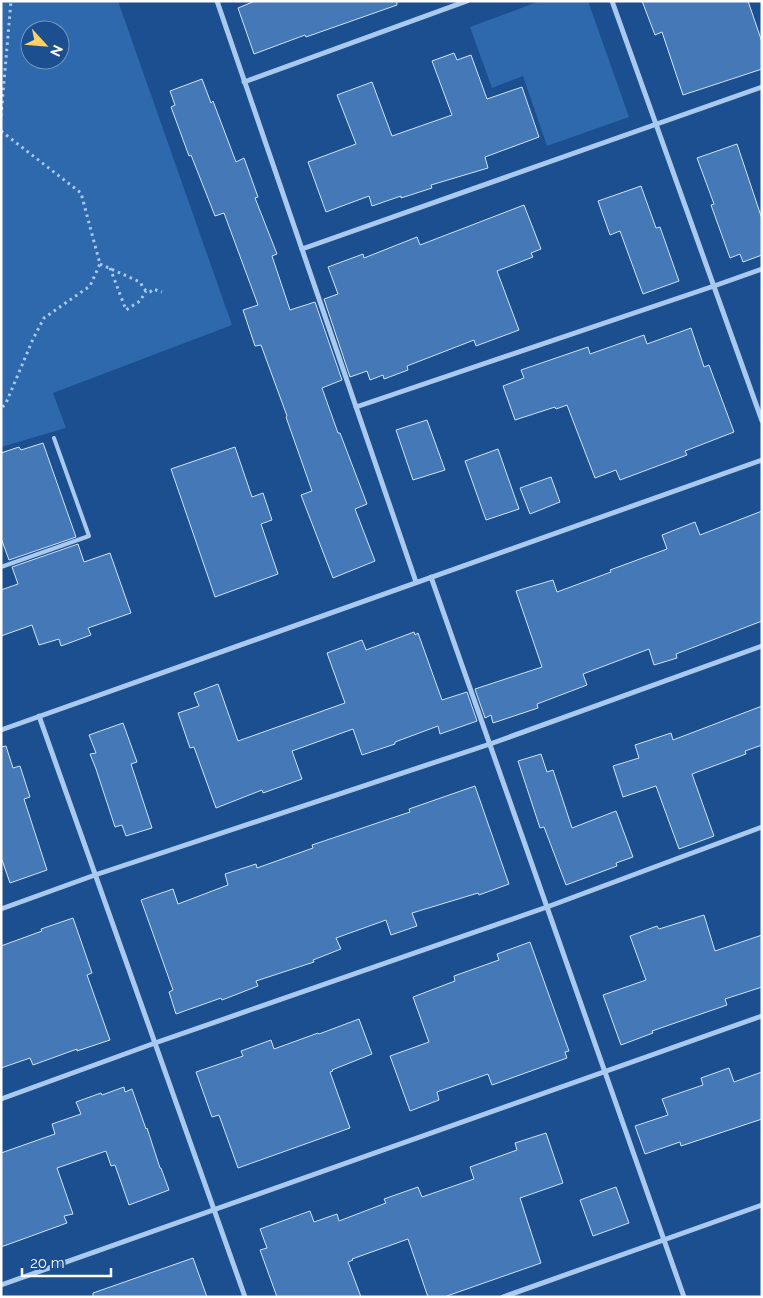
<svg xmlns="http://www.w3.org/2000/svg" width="763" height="1298" viewBox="0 0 763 1298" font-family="Raleway,sans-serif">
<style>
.green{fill:#2e69ad;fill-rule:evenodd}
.building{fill:#4478b7;stroke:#cfe3fa}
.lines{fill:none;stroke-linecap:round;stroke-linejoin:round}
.path{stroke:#a9c9ee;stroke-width:3;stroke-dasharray:2.5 4;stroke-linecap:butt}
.lane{stroke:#a9c9ee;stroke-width:4}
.street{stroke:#a9c9ee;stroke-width:5}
</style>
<rect width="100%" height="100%" fill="#1b4f8f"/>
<g class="green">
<path d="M1 1H118L232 325 53 393 66 428 1 447ZM30 30H60V60H30Z"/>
<polygon points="540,1 588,1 629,117 547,146 523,76 492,88 470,27"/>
</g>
<g class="building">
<polygon points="255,1 397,1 397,5 306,37 305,35 254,54 238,8"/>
<polygon points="642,1 748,1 762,42 762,69 683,95 662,32 655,35"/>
<polygon points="454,53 457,60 471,55 487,99 522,87 539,137 485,157 488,168 431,185 432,188 401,198 401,196 372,206 369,196 326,212 308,162 356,144 337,95 372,82 392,136 452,115 432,61"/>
<polygon points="202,79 211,103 213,101 236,162 244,158 258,197 255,198 277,254 272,256 290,310 315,302 342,380 322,388 338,433 340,433 367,504 355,509 375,561 333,578 301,495 312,491 286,417 287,416 261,345 255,346 243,310 258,305 224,213 215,216 191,155 189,156 171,107 175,105 170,91"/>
<polygon points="737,144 762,219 762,255 743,262 740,254 730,258 711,205 714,204 697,158"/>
<polygon points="641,186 656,228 660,227 679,281 643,294 620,231 610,235 598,201"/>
<polygon points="524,205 541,249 531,253 533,257 497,271 519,330 476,346 474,340 407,366 408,370 384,379 383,375 370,380 367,371 350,377 324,299 338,294 328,267 363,254 364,258 417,237 420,245"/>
<polygon points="691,328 704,367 709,365 734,432 685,451 687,455 620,480 616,470 595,478 567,405 556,409 555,407 515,420 503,386 524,378 521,370 588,347 590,354 644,335 647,344"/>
<polygon points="427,420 445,470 413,480 396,430"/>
<polygon points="43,443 76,537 9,560 1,538 1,453 19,447 21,450"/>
<polygon points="235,447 252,497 263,493 272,520 261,524 278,574 215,597 171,469"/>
<polygon points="498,449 519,509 486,520 465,461"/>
<polygon points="551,477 560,502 530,514 520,488"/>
<polygon points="762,511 762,621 676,654 677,658 654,665 649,649 583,674 587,685 537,704 538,708 493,723 491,715 485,718 475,689 542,667 516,591 553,580 557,592 611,572 610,570 667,549 662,535 695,522 700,535"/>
<polygon points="78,544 84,562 110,553 131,613 88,628 91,635 61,646 59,639 39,645 32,625 1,636 1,590 18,584 12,567"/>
<polygon points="414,632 415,635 418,633 442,700 467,692 477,721 440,734 438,726 395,742 395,744 362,755 353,729 292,751 302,779 263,793 262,790 216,808 194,747 190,748 178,713 199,706 194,693 218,684 238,741 345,703 327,653 362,640 366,650"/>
<polygon points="762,706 762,745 745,751 746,754 692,774 714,836 679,849 656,786 623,797 613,766 639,758 635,745 671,733 673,740"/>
<polygon points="123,723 137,762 131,764 152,828 126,836 122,825 115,827 96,769 90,754 96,753 89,735"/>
<polygon points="6,746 13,768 20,766 30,797 24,799 47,870 10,883 1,857 1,747"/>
<polygon points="541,754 547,772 553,770 572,828 616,811 633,857 616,863 617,866 566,885 544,827 540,828 518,761"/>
<polygon points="475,786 509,884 479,895 478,893 412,913 417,926 391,935 386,920 336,938 341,949 313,960 314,962 256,981 258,986 222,1000 221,998 176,1014 169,992 173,990 141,900 173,889 178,904 228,885 225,874 256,864 257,868 313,848 312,845 398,816 410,812 409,809"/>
<polygon points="704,915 715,951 762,935 762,987 725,999 727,1005 652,1031 653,1033 621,1045 603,995 646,980 630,936 657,926 659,929"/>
<polygon points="73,918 92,973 87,975 110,1040 77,1051 77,1049 33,1065 30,1058 1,1068 1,946 42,931 41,929"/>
<polygon points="530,942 569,1051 565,1052 567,1058 492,1085 488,1074 437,1092 439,1100 410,1111 390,1056 429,1042 413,997 455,981 454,976 499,960 497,954"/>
<polygon points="359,1019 372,1054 332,1070 333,1071 330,1072 350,1128 238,1168 219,1115 212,1117 196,1072 243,1056 241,1051 271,1040 274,1049 318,1033 319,1034"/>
<polygon points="729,1068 734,1082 762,1072 762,1119 681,1146 680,1142 645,1154 635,1126 668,1115 662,1099 703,1085 701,1078"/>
<polygon points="124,1087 125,1092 132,1089 146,1129 147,1128 160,1168 161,1168 169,1190 129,1205 115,1165 111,1166 106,1151 57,1168 73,1214 64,1216 67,1223 1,1247 1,1153 55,1134 52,1124 81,1114 76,1102 101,1093 102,1095"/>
<polygon points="546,1133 563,1183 520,1198 541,1263 444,1297 428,1297 408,1239 352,1259 353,1260 348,1262 361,1297 277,1297 260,1250 267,1248 260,1229 310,1211 314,1222 337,1214 339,1221 386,1203 384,1199 418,1187 422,1197 474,1179 470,1167 517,1150 515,1143"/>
<polygon points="616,1187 629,1223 593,1236 580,1200"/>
<polygon points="193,1258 207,1297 93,1297 93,1293"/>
</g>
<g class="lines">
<g class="path">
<polyline points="1,116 11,1"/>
<polyline points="1,131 81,193 100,264 90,286 44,318 33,339 6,403 1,409"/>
<path d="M100 264 140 282C143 287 144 291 150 292L153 289 162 292"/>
<polyline points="110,268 126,310 140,301 146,291"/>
</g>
<polyline class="lane" points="1,567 89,536 54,438"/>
<g class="street">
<polyline points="217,1 416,582"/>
<polyline points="612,1 762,421"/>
<polyline points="244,82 467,1"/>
<polyline points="302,249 762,87"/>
<polyline points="356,407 714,286 762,269"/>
<polyline points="431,577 684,1297"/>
<polyline points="39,716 245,1297"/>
<polyline points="1,730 762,460"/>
<polyline points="1,909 95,875 490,744 762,646"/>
<polyline points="1,1099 155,1043 547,907 762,827"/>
<polyline points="1,1285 762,1016"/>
<polyline points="503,1297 762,1205"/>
</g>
</g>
<rect width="763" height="1298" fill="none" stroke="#ffffff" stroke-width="5"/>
<g transform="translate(45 45) rotate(116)"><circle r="24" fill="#1b4f8f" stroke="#7695bc"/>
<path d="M0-4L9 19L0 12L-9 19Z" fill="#ffd166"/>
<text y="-8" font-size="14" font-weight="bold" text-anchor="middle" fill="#ffffff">N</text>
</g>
<path d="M22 1268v8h89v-8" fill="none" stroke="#ffffff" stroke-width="2.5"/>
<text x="30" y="1268" font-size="15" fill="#ffffff" stroke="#1b4f8f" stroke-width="4" paint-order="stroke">20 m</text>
</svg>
